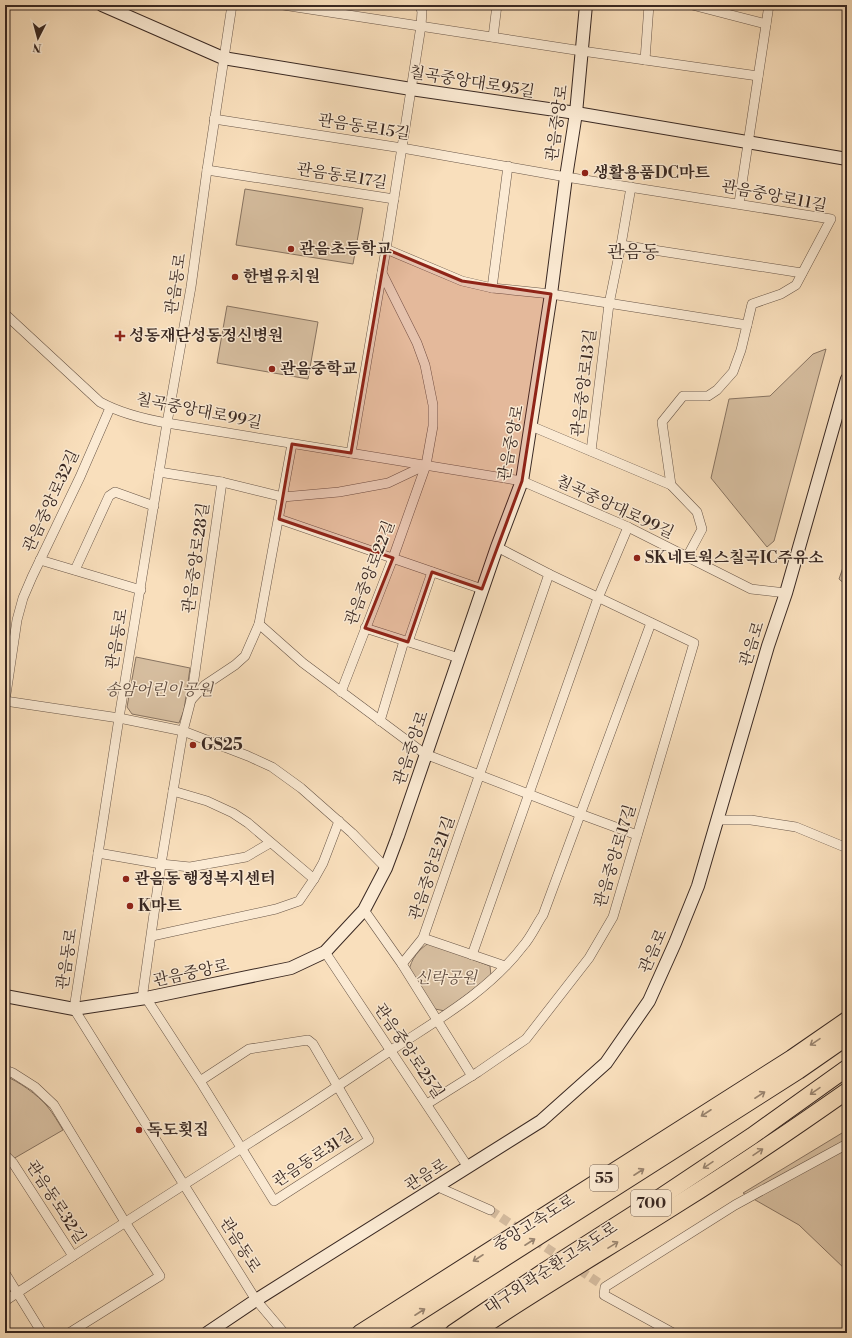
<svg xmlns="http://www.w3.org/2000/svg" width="852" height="1338" viewBox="0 0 852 1338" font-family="'Libre Bodoni','Noto Serif KR',serif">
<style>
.green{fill:#d8c0a2;stroke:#887462}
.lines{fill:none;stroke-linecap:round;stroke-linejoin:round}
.street-tunnel{stroke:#d3ba9d;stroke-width:9;stroke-dasharray:9 4.5;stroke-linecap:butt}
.street-casing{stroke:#695648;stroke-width:10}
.secondary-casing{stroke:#392822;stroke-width:14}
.highway-casing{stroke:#392822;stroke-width:18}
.street{stroke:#fbead3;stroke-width:9}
.secondary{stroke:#fbead3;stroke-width:12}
.highway{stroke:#f9dfbc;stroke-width:16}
.oneway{stroke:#99846f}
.marked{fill:#8f2418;fill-opacity:0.2;stroke:#8f2418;stroke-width:3;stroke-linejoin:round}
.poi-dot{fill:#8f2418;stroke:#fbead3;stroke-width:1.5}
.labels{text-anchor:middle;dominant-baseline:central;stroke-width:3;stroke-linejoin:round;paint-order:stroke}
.shield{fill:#fbead3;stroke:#736257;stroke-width:1}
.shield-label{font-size:15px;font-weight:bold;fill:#392822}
.street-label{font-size:16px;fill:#392822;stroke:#fbead3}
.poi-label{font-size:16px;font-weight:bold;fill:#392822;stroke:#fbead3;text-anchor:start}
.park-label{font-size:16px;font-style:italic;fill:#614e42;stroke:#fbead3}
.quarter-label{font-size:18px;fill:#392822;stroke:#fbead3}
</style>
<rect width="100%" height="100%" fill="#f9dfbc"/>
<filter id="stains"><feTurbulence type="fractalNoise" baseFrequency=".005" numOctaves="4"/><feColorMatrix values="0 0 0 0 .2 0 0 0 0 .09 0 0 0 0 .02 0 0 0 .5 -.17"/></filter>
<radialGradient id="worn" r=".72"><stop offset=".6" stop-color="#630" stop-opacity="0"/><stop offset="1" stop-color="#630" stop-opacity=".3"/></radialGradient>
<g class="green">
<polygon points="245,189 363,208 353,264 236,245"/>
<polygon points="227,306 318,322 308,379 217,363"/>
<polygon points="826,349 774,541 767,547 711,478 729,399 770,396 813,354"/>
<polygon points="847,556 847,586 839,579"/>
<polygon points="136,657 190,668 184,710 179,723 132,714 127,707"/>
<path d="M429 943 490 966 491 976 445 1011 435 1009 409 971C411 959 419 949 429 943Z"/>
<path d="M5 1076C18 1081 38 1095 47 1106 53 1113 58 1122 63 1130L13 1159 5 1150Z"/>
<polygon points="847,1130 847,1271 799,1225 743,1193"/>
</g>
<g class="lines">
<polyline class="street-tunnel" points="490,1210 605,1287"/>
<g class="street-casing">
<g id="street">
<polyline points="232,5 207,170 191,287 167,423 119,718 74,1009 256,1300 284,1333"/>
<polyline points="283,5 582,51 758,76"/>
<polyline points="419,5 422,11 421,26 386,249 462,281 492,288 551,294 747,325"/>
<polyline points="692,5 766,24"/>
<polyline points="493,37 497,5"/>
<polyline points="645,60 649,5"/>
<polyline points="214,119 402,148 566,177 831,219 796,285 781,294 752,304 741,350 733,372 717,390 708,396 683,396 662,422 671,485 697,512 702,529 687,557"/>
<polyline points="207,170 394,199"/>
<polyline points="739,203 769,5"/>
<polyline points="621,245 802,273"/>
<polyline points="492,288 508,166"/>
<path d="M5 314 100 402C120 413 144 419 167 423L522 481 628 527 751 589 786 593"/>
<polyline points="531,426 671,485"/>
<polyline points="591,451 609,304 621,245 631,187"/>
<polyline points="351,453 386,249"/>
<polyline points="159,472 222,482 283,497 339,492 388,483 426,465"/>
<polyline points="279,519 482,589"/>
<polyline points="40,560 141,590"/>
<polyline points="75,570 109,496 115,492 154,506"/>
<polyline points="259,624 303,663 425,754 580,814 637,835"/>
<polyline points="365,628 459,658"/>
<polyline points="408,642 432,572"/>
<polyline points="341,692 393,558 426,465 433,426 433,405 425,365 417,343 382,273"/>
<polyline points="191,700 222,482"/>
<polyline points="5,701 119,718 183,731 248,756 272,767 301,788 352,833 386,868"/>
<polyline points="5,701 17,620 23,598 32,577 80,477 110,408"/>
<polyline points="380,721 404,641"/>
<polyline points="173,791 207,801 233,813 248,823 314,879"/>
<polyline points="717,820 751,820 796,827 847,848"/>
<polyline points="98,853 161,864 190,867 246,857 270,843"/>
<polyline points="364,910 402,964 472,1076"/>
<polyline points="152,936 276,909 299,901 314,879 323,863 339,821"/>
<polyline points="423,938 505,966"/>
<polyline points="325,952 468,1167"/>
<polyline points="472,955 598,598 628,527"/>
<polyline points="402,964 423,938 549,574"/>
<polyline points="146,998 200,1081 274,1201 369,1140 313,1044 308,1040 249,1049 200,1081"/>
<polyline points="142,999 161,864 183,731 191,700 205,685 235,665 245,656 259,624 292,444"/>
<polyline points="5,1070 13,1073 35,1087 54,1105 125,1222 160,1276 69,1333"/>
<polyline points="427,1104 478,1072 526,1039 589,958 613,917 694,643 549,574 497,547"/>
<polyline points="5,1155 13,1163 73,1256"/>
<polyline points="438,1187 490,1210"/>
<polyline points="5,1273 42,1333"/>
<path d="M5 1301C96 1240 188 1182 281 1123 318 1100 354 1075 390 1051 437 1020 488 992 523 946 531 937 536 925 543 915L651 623"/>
<polyline points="673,1333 604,1295 605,1287 735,1205 847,1144"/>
</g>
</g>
<g class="secondary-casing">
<g id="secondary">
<polyline points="102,5 223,58 411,89 576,113 847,159"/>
<polyline points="5,996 74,1009 146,998 291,968 325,952 364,910 386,868 398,836 497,547 522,481 551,294 566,177 576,113 586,5"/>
<polyline points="207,1333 256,1300 541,1121 606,1063 649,1001 675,943 698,886 768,646 786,593 847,379"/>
</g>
</g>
<g class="highway-casing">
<g id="highway">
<polyline points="360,1333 792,1058 847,1020"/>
<polyline points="387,1333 798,1071 847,1037"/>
<polyline points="453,1333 546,1270 662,1196 752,1136 847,1068"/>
<path d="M473 1333C541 1287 612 1246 681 1202 737 1167 793 1129 847 1091"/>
</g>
</g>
<use href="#street" class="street"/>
<use href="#secondary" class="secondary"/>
<use href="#highway" class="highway"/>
</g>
<defs><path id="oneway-shaft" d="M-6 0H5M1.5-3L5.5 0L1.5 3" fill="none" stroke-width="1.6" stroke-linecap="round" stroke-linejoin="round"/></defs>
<g class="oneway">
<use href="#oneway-shaft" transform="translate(815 1042) rotate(146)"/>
<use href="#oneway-shaft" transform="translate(815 1091) rotate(145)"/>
<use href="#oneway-shaft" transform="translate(760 1095) rotate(-33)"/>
<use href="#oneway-shaft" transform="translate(706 1113) rotate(147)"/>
<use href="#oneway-shaft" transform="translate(758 1152) rotate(-34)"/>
<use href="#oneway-shaft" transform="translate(708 1165) rotate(146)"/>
<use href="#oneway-shaft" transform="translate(639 1172) rotate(-33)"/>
<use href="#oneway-shaft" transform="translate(530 1242) rotate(-33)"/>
<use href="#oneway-shaft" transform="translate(613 1245) rotate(-32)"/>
<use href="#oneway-shaft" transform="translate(478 1258) rotate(147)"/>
<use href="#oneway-shaft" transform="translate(420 1312) rotate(-33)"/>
</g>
<path class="marked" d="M386 249 462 281 551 294 522 481 482 589 432 572 408 642 365 628 393 558 279 519 292 444 351 453Z"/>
<g class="poi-dot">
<circle cx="585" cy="173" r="4"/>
<circle cx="291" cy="249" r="4"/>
<circle cx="235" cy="277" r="4"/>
<path d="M118 330h4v4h4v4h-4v4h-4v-4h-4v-4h4z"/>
<circle cx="272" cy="369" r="4"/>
<circle cx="637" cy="558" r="4"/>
<circle cx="193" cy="745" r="4"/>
<circle cx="126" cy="879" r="4"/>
<circle cx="130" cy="906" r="4"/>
<circle cx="139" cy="1130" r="4"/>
</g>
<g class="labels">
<g class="shield">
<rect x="590" y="1165" width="28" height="26" rx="3"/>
<rect x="631" y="1190" width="40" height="26" rx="3"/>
</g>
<g class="shield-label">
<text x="604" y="1178">55</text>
<text x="651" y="1203">700</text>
</g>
<g class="street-label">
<text transform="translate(472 82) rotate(9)">칠곡중앙대로95길</text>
<text transform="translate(557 123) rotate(-82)">관음중앙로</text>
<text transform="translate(364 127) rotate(9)">관음동로15길</text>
<text transform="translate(342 176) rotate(9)">관음동로17길</text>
<text transform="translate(774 196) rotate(11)">관음중앙로11길</text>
<text transform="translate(176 284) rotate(-81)">관음동로</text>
<text transform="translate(584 383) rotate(-83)">관음중앙로13길</text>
<text transform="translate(199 411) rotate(11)">칠곡중앙대로99길</text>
<text transform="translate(511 443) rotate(-79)">관음중앙로</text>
<text transform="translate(51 501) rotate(-65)">관음중앙로32길</text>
<text transform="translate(615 507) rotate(25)">칠곡중앙대로99길</text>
<text transform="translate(196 558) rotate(-82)">관음중앙로28길</text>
<text transform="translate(370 573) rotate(-69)">관음중앙로22길</text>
<text transform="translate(117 639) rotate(-80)">관음동로</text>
<text transform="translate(752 644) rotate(-72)">관음로</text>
<text transform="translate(411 748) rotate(-71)">관음중앙로</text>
<text transform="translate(615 856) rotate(-73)">관음중앙로17길</text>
<text transform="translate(432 868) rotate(-71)">관음중앙로21길</text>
<text transform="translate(653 951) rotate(-66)">관음로</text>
<text transform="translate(67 959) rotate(-81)">관음동로</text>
<text transform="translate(191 973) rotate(-12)">관음중앙로</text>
<text transform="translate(409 1051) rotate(56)">관음중앙로25길</text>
<text transform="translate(313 1158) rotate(-33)">관음동로31길</text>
<text transform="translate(426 1175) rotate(-32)">관음로</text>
<text transform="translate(56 1202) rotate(57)">관음동로32길</text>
<text transform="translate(534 1223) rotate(-32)">중앙고속도로</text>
<text transform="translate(240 1245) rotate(58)">관음동로</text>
<text transform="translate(551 1268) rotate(-33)">대구외곽순환고속도로</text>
</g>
<g class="poi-label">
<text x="593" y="173">생활용품DC마트</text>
<text x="299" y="249">관음초등학교</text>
<text x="243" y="277">한별유치원</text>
<text x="129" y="336">성동재단성동정신병원</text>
<text x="280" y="369">관음중학교</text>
<text x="645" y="558">SK네트웍스칠곡IC주유소</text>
<text x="201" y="745">GS25</text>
<text x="134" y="879">관음동 행정복지센터</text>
<text x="138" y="906">K마트</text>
<text x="147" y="1130">독도횟집</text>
</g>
<g class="park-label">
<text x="159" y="690">송암어린이공원</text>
<text x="446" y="978">신락공원</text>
</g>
<g class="quarter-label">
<text x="633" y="252">관음동</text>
</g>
</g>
<rect width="852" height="1338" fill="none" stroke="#f9dfbc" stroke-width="20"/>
<rect x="6" y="6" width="840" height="1326" fill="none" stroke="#392822" stroke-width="2"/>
<rect x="10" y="10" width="832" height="1318" fill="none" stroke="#392822"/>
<g transform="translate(38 38) rotate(186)" stroke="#fbead3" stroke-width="3" paint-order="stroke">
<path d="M0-3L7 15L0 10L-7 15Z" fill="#392822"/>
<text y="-6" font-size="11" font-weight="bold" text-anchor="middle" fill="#392822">N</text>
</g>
<rect width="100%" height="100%" filter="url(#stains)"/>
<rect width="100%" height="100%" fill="url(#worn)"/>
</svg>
